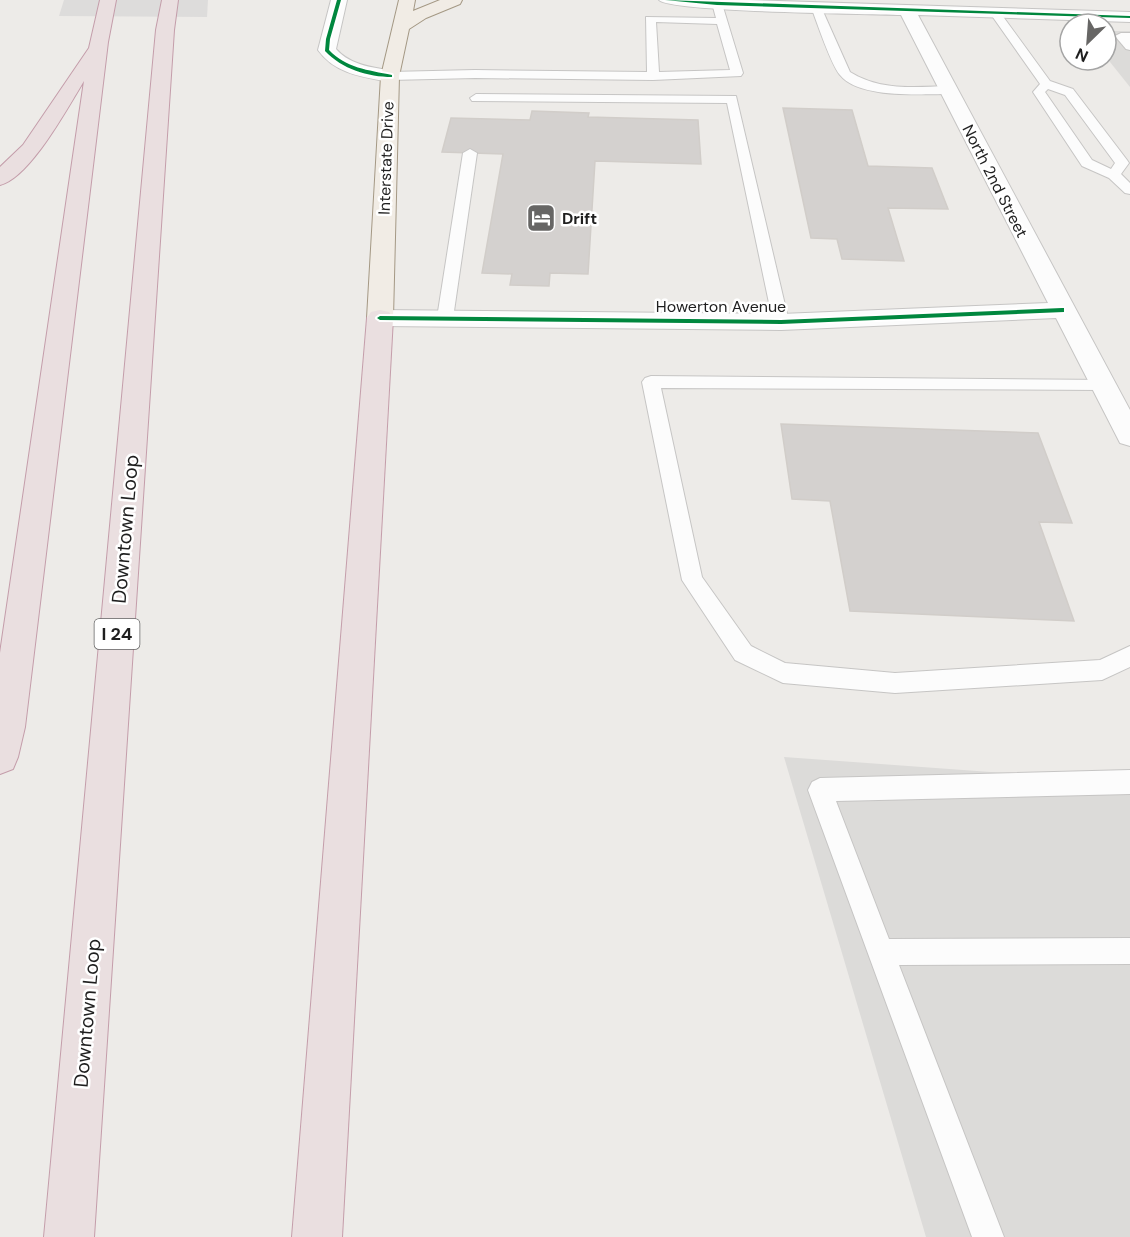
<svg xmlns="http://www.w3.org/2000/svg" width="1130" height="1237" viewBox="0 0 1130 1237" font-family="'DM Sans',sans-serif">
<style>
.residential{fill:#dcdbd9}
.pier{fill:#dddcdb}
.building{fill:#d4d1cf;stroke:#d1cdc9;stroke-width:1.5}
.lines{fill:none;stroke-linecap:round;stroke-linejoin:round}
.service-casing{stroke:#c6c5c4;stroke-width:2}
.minor-casing{stroke:#c6c5c4;stroke-width:2}
.primary-casing{stroke:#a49884;stroke-width:2}
.motorway-casing{stroke:#c49daa;stroke-width:2}
.service{fill:#fcfcfc;fill-rule:evenodd}
.minor{fill:#fcfcfc;fill-rule:evenodd}
.primary{fill:#f1ece5;fill-rule:evenodd}
.motorway{fill:#eadfe0;fill-rule:evenodd}
.cycleway-casing{stroke:#fff;stroke-width:4}
.cycleway{fill:#00873e;fill-rule:evenodd}
.labels{text-anchor:middle;dominant-baseline:central;stroke-width:5;stroke-linejoin:round;paint-order:stroke}
.far-street-label{font-size:16px;fill:#1f1f1f;stroke:#fff}
.far-poi-label{font-size:16px;font-weight:bold;fill:#1f1f1f;stroke:#fff;text-anchor:start}
.shield{fill:#fff;stroke:#626262;stroke-width:1.5}
.shield-label{font-size:18px;font-weight:bold;fill:#1f1f1f}
.street-label{font-size:20px;fill:#1f1f1f;stroke:#fff}
</style>
<rect width="100%" height="100%" fill="#edebe8"/>
<g class="residential">
<polygon points="1106,31 1130,31 1130,87 1106,57"/>
<polygon points="784,757 1130,782 1130,1237 926,1237"/>
</g>
<polygon class="pier" points="64,0 208,0 207,17 59,16"/>
<g class="building">
<polygon points="783,108 852,110 868,166 932,168 948,209 888,208 904,261 842,259 837,239 811,238"/>
<polygon points="532,111 589,113 588,117 698,120 701,164 595,161 588,274 550,273 549,286 510,285 512,274 482,273 503,154 442,152 451,118 530,120"/>
<polygon points="781,424 1038,433 1072,523 1039,522 1074,621 850,611 830,501 792,499"/>
</g>
<g class="lines">
<g class="service-casing">
<g id="service">
<path d="M718 4 723 7 743 73 741 76 653 80 475 78 390 80 384 76 390 72 475 70 647 72 646 17 716 18 713 7ZM656 22 717 24 730 70 659 72Z"/>
<path d="M816 4 821 7 850 72C880 91 914 87 948 86L954 90 948 94C921 94 859 99 840 75 831 65 817 22 811 7Z"/>
<path d="M995 10 999 11 1050 81 1073 89 1127 160 1129 163 1121 174 1130 183V194L1125 193 1109 178 1082 166 1033 92 1040 84 990 13ZM1048 89 1065 95 1115 163 1111 169 1092 160 1045 92Z"/>
<polygon points="1121,33 1130,33 1130,50 1126,49 1115,36"/>
<polygon points="476,94 736,96 789,322 787,326 775,326 773,322 727,103 472,101 470,98"/>
<polygon points="470,149 477,153 453,318 445,323 437,318 463,153"/>
<polygon points="651,376 1108,380 1111,384 1108,388 1102,390 661,388 702,577 751,646 785,663 895,673 1100,660 1130,646 1130,667 1102,680 895,693 783,683 735,660 682,580 642,382 645,378"/>
<polygon points="1130,770 1130,794 836,801 889,939 1130,938 1130,964 899,965 1004,1237 972,1237 808,790 812,782 820,778"/>
</g>
</g>
<g class="minor-casing">
<g id="minor">
<path d="M331 0H347L336 49C352 67 375 67 397 72L399 76 397 80 390 82C363 77 335 74 318 50Z"/>
<path d="M659 0H749L1130 12V22L918 15 1130 410V446L1120 443 1056 318 781 330 380 326 371 324 367 318 371 312 380 310 781 314 1048 303 901 15C871 14 668 12 659 0Z"/>
</g>
</g>
<g class="primary-casing">
<polygon id="primary" points="399,0 415,0 413,11 440,0 462,0 460,4 426,18 409,29 399,76 393,318 389,324 380,326 371,324 367,318 381,76"/>
</g>
<g class="motorway-casing">
<g id="motorway">
<path d="M100 0H116L108 42 25 727 18 757 13 769 0 774V653L84 81C68 107 30 178 0 185V167L23 145 89 48Z"/>
<polygon points="162,0 178,0 174,30 94,1237 44,1237 156,30"/>
<polygon points="380,310 389,312 393,318 342,1237 292,1237 367,318 371,312"/>
</g>
</g>
<use href="#service" class="service"/>
<use href="#minor" class="minor"/>
<use href="#primary" class="primary"/>
<use href="#motorway" class="motorway"/>
<g class="cycleway-casing">
<g id="cycleway">
<path d="M337 0H341L330 39 329 50C346 68 368 70 392 75V77C368 77 342 69 325 51L326 39Z"/>
<polygon points="665,0 1130,16 1130,18 717,5"/>
<polygon points="1062,308 1064,308 1064,312 781,324 380,320 377,318 380,316 781,320"/>
</g>
</g>
<use href="#cycleway" class="cycleway"/>
</g>
<defs>
<g id="hotel-square" transform="scale(1.5)"><rect x="-9" y="-9" width="18" height="18" rx="4" fill="#676665" stroke="#fff"/><path d="M-6-4.5h1.5V1H6V5H4.5V3h-9V5H-6ZM-4 0a1.8 1.8 0 1 1 3.6 0ZM.5 0V-2.5h3Q6-2.5 6 0Z" fill="#fff"/></g>
</defs>
<g fill-rule="evenodd">
<use href="#hotel-square" x="541" y="218"/>
</g>
<g class="labels">
<g class="far-street-label">
<text transform="translate(386 158) rotate(-88)">Interstate Drive</text>
<text transform="translate(995 181) rotate(63)">North 2nd Street</text>
<text x="721" y="306">Howerton Avenue</text>
</g>
<g class="far-poi-label">
<text x="562" y="218">Drift</text>
</g>
<rect class="shield" x="94.5" y="619" width="45" height="30" rx="4.5"/>
<g class="shield-label">
<text x="117" y="634">I 24</text>
</g>
<g class="street-label">
<text transform="translate(125 529) rotate(-85)">Downtown Loop</text>
<text transform="translate(87 1013) rotate(-85)">Downtown Loop</text>
</g>
</g>
<g transform="translate(1088 42) rotate(205)"><circle r="28" fill="#ffffff" stroke="#a5a5a5" stroke-width="1.5"/>
<path d="M0-4.5L10 22L0 15L-10 22Z" fill="#676665"/>
<text y="-9" font-size="16" font-weight="bold" text-anchor="middle" fill="#1f1f1f">N</text>
</g>
</svg>
